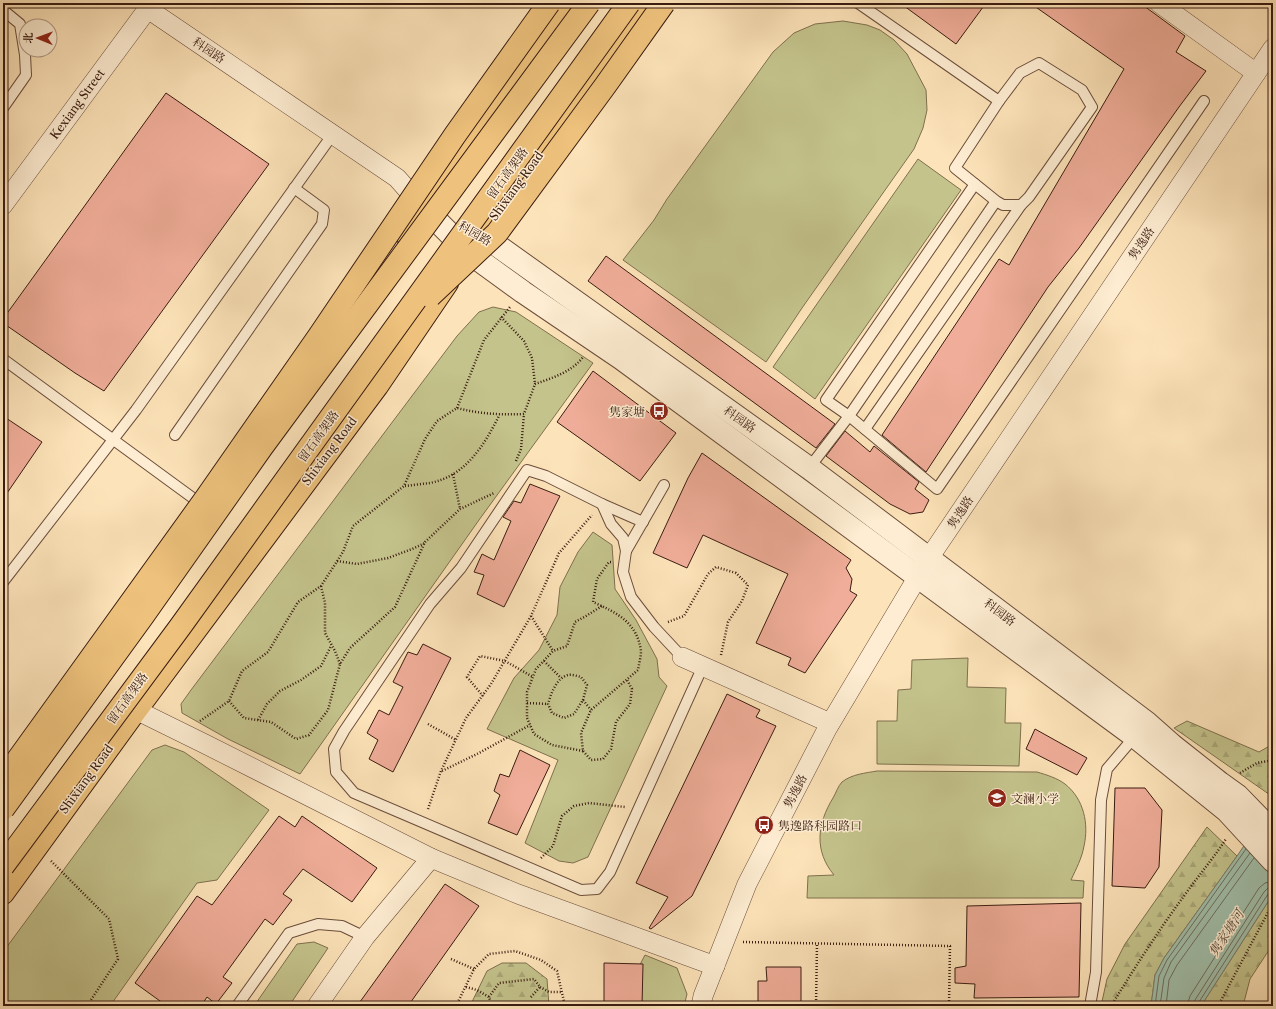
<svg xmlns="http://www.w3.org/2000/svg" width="1276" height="1009" viewBox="0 0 1276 1009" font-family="'Libre Caslon Text','Noto Serif SC',serif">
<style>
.grass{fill:#c4c38c;stroke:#7f704e}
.forest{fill:url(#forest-firs);stroke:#7f704e}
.water{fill:#a1bfaa;stroke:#787e6d}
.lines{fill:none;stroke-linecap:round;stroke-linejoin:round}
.shore{stroke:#6e6e5e;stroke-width:1}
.building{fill:#f0ad99;stroke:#3a1c11}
.service-casing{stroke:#6b4e3b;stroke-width:12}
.minor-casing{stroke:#6b4e3b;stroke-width:20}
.tertiary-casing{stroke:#6b4e3b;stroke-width:24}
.primary-casing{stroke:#3a1c11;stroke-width:24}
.path{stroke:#3a1c11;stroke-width:2.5;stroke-dasharray:1 2;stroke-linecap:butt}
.service{stroke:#feedd2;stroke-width:10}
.minor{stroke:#feedd2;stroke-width:19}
.tertiary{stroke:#feedd2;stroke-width:22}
.primary{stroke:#eec27c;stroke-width:22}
.trunk-bridge-casing{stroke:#3a1c11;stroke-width:24;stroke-linecap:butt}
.trunk-bridge{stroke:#eec27c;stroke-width:22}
.labels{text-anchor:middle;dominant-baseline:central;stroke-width:3;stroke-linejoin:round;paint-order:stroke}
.street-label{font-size:12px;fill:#3a1c11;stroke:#feedd2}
.poi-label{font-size:12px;fill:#3a1c11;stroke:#feedd2;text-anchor:start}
.water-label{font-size:13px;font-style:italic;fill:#594d3f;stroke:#feedd2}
</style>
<defs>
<pattern id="forest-firs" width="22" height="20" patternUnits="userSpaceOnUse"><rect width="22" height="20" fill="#c4c38c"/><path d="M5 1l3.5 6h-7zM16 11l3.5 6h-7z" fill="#a9a778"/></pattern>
</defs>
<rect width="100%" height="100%" fill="#fde3b9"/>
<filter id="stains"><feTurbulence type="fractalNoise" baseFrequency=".005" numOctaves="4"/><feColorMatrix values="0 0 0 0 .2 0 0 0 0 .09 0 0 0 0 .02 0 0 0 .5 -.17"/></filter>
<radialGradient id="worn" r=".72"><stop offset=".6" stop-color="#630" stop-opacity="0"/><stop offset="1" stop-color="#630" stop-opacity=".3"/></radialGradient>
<g class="grass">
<polygon points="843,21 867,25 880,30 894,40 907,54 926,90 927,110 923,128 914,149 802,308 766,362 623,260 654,220 667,199 773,52 794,33 815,24"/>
<polygon points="918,159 961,190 815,399 773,367"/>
<polygon points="493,307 516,312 593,363 479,520 300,774 228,739 182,713 181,704 191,690 457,336 479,312"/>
<polygon points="593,532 612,545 615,589 636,620 657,659 659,677 667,686 588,857 573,863 559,861 525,843 558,760 487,729 514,678 539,650 557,615 560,587 578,552"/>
<polygon points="968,658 967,687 1006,688 1005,723 1021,723 1019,766 877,764 877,721 897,721 898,690 911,689 912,660"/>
<polygon points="165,745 184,752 269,810 217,880 197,883 110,1006 3,1006 3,952 152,750"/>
<path d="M877 771 1037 772C1047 775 1057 778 1065 784 1084 799 1089 824 1084 846 1082 858 1076 869 1071 880L1084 881 1083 898H807L808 876 834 875C814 851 817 824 833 798 836 793 838 786 842 782 852 774 866 773 877 771Z"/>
<polygon points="314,942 328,948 289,1006 254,1006 297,944"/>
<polygon points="645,955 677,968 687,994 684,1006 628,1006 631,982"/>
</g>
<g class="forest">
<polygon points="1187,721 1259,752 1273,744 1273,797 1174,728"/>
<polygon points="1207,827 1237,856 1164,958 1155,975 1151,1006 1101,1006 1107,979 1125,944"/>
<polygon points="1273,894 1273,944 1250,979 1243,1006 1201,1006"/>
<polygon points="502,963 526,963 547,979 549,1006 470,1006 487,971"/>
</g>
<polygon class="water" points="1273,803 1273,894 1201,1006 1151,1006 1155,975 1164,958 1237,856"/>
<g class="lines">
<g class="shore">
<polyline points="1155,1006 1159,976 1167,960 1246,849"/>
<polyline points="1160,1006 1164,978 1171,962 1250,853"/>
<polyline points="1166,1006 1169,980 1177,965 1254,858"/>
<polyline points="1187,1006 1190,996 1259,888 1265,883 1273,881"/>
<polyline points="1193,1006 1195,1000 1264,892 1268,888 1273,887"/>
<polyline points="1198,1006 1199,1002 1268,894 1273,892"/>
</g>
</g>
<g class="building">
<polygon points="900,3 986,3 956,44"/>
<polygon points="1030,3 1140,3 1185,36 1176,52 1206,71 1179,107 1079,248 1048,287 926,472 882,435 999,259 1009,265 1124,69"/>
<polygon points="166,93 269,164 104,391 75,373 3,323 3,319"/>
<polygon points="606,256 835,424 816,448 588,281"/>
<polygon points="593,371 676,433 640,481 557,422"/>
<polygon points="3,416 42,442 3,499"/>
<polygon points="845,431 870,452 874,446 919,482 915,489 929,500 923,512 910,514 890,504 826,456"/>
<polygon points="702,453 851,560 846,568 852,579 850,591 857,595 805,673 788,665 791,658 756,643 788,574 703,535 687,568 653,553 688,478"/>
<polygon points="530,484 560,496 504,607 477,594 484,575 474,572 482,554 494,560 511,521 503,517 514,501 521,503"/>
<polygon points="423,644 451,658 393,772 369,759 378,740 367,733 379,710 389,715 403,687 393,682 408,652 417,655"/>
<polygon points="727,694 760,710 756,717 776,726 692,896 651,929 649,928 668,897 636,883"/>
<polygon points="1035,729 1087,758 1077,775 1026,749"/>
<polygon points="520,750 550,765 517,835 488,823 500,795 494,791 500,774 509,777"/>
<polygon points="1115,788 1145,788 1162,810 1159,867 1145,888 1112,886"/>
<polygon points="279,816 295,827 302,816 377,868 352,902 303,869 283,894 292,900 273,925 265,919 223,977 232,983 216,1004 207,997 201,1006 167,1006 135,983 197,896 212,905"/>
<polygon points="445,884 479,906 408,1006 357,1006"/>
<polygon points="1081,903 1079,997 974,998 975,984 955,983 955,968 966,966 967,906"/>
<polygon points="604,963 643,964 642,1006 604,1006"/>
<polygon points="766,967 801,967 801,1006 758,1006 758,981 767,981"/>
</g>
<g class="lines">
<g class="service-casing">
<g id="service">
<polyline points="858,3 999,101"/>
<polyline points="3,10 20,24 25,55 26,75 3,108"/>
<polyline points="975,184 826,400 849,416 937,489 1204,101"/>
<polyline points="3,359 197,501"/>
<polyline points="865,429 1021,205"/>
<polyline points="175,435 322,224 324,210 294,188"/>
<polyline points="809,468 849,416 996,201 1003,205 1021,205 1029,197 1092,107 1082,90 1039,63 1020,73 999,101 955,168 996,201"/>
<polyline points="664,485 626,551 623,572 631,597 654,627 682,657"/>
<polyline points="602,504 611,524 623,538 626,551"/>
<polyline points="643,522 602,504 546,476 527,470 461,568 430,604 344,731 334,749 336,772 354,793 581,890 597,889 610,872 703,666"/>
<polyline points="3,582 136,410 333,134"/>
<polyline points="237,1006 289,933 318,924 342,926 365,937"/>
<polyline points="1090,1006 1096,972 1101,800 1107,769 1136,735"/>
</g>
</g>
<g class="minor-casing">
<g id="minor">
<polyline points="1159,3 1256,73"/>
<polyline points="148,9 397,178 421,205"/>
<polyline points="3,205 152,3"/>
<polyline points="682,657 830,723"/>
<polyline points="136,710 205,744 431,858 518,894 715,966"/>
<polyline points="317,1006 365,937 431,858"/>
<polyline points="701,1006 703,996 747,884 827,729 929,558 1273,48"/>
</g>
</g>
<g class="tertiary-casing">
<g id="tertiary">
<polyline points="421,205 468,252 523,292 622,359 1134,736 1227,811 1273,861"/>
<polyline points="473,230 481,234 809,468 1146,722 1172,745 1220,783 1238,796 1273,832"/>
</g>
</g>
<g class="primary-casing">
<g id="primary">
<polyline points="401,231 569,3"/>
<polyline points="467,254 648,3"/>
<polyline points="3,893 136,710 377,386 447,283"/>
</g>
</g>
<g class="path">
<polyline points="501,317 524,341 532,358 535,384"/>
<polyline points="457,408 484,340 510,307"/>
<polyline points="516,461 521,449 524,414"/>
<polyline points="453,474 460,509"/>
<path d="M405 486C413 485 422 484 430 483 466 476 484 445 499 416"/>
<polyline points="337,561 357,564 388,558 412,549 425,543"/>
<path d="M611 562H609L597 579 593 602C617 613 637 622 641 651 641 657 639 664 638 670L591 710 581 733 583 751 591 760 603 759 611 749 616 722 630 704 632 689 627 680"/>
<polyline points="321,586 325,603 325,633 335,651 340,664"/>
<polyline points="531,616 553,651"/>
<polyline points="668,622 684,616 708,574 716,567 736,573 748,585 742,601 728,622 721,655"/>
<polyline points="544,661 561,678"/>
<polyline points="483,696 467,677 480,656 505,661 533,677"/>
<path d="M583 700 587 685 581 677C577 676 571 674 568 675 556 678 551 694 548 704L552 713 564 718 574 714 583 700 591 710"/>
<polyline points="229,701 244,718 271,722 296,739 309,735 328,710 340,664 350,648 395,607 425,542 460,509 494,493"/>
<polyline points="527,703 548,704"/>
<polyline points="258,720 267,704 280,691 301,680 321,666 331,646"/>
<path d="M200 721 229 701 242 671 268 652 298 602 321 586 343 552 353 526 404 486 425 439 437 421 457 408C480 414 501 415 524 414L535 384C552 378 572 372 583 357"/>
<polyline points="428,724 456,740"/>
<polyline points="583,751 552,745 534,734 527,718 527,692 536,669 553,651 567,646 575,622 586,616 602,606"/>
<polyline points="442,771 479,753 530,725"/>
<polyline points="1240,773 1257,763 1273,760"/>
<polyline points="428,809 441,771 466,718 491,684 531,616 559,553 592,515"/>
<polyline points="541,858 553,846 562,816 574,806 589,803 625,807"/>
<polyline points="51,861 109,919 118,959 87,1006"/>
<polyline points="743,942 950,946 949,1006"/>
<polyline points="451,959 474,969"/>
<polyline points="466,987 477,990 489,997 492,1006"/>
<polyline points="540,987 549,992 562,992"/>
<polyline points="489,997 499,983 534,979 540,987 530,998"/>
<polyline points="456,1006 474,969 489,954 515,951 541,960 557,971 565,1006"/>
<polyline points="816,1006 817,943"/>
<path d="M1111 1006C1134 969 1158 931 1184 896 1198 876 1213 859 1226 839"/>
<polyline points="1218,1006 1273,903"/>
</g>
<use href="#service" class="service"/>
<use href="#minor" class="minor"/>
<use href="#tertiary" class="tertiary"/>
<use href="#primary" class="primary"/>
<g class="trunk-bridge-casing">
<g id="trunk-bridge">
<polyline points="430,296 497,233 605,86 664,3"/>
<polyline points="3,780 206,498 319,336 455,135 549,3"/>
<polyline points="3,809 143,616 262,447 589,3"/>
<polyline points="3,866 180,627 629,3"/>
</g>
</g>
<use href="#trunk-bridge" class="trunk-bridge"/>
</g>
<defs>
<g id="bus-disc" transform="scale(1)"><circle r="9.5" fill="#8f2418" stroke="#feedd2"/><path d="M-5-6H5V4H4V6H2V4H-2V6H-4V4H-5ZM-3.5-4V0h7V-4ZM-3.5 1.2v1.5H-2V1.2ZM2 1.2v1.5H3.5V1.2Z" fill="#fff"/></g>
<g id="school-disc" transform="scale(1)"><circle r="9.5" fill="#8f2418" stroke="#feedd2"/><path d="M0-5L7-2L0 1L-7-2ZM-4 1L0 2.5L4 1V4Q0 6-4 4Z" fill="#fff"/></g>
</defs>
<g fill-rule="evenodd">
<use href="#bus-disc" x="659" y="411"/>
<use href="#school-disc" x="997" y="798"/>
<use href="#bus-disc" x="764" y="825"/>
</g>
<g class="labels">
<g class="street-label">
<text transform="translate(209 50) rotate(34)">科园路</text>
<text transform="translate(77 104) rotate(-54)">Kexiang Street</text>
<text transform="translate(507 173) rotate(-54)">留石高架路</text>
<text transform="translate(516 186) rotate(-54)">Shixiang Road</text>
<text transform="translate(475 233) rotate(30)">科园路</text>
<text transform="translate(1141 243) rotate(-56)">隽逸路</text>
<text transform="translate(740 419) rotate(35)">科园路</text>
<text transform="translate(318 436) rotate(-54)">留石高架路</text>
<text transform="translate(329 451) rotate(-53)">Shixiang Road</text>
<text transform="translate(960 512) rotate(-56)">隽逸路</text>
<text transform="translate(1000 612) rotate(37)">科园路</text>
<text transform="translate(127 698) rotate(-54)">留石高架路</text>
<text transform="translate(86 779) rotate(-54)">Shixiang Road</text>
<text transform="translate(795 791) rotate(-63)">隽逸路</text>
</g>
<g class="poi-label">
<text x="645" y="411" text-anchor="end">隽家塘</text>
<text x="1011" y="798">文澜小学</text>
<text x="778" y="825">隽逸路科园路口</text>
</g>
<g class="water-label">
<text transform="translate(1226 933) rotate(-57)">隽家塘河</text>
</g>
</g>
<rect width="1276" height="1009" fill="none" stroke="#fde3b9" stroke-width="16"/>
<rect x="4" y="4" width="1268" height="1001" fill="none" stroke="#3a1c11" stroke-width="2"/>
<rect x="8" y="8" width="1260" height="993" fill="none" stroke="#3a1c11"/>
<g transform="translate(38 38) rotate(271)"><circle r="19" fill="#feedd2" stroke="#b09985"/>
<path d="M0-3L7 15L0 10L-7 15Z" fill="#8f2418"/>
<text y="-6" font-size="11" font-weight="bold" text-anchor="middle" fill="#3a1c11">北</text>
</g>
<rect width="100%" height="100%" filter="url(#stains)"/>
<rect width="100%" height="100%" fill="url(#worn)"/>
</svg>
